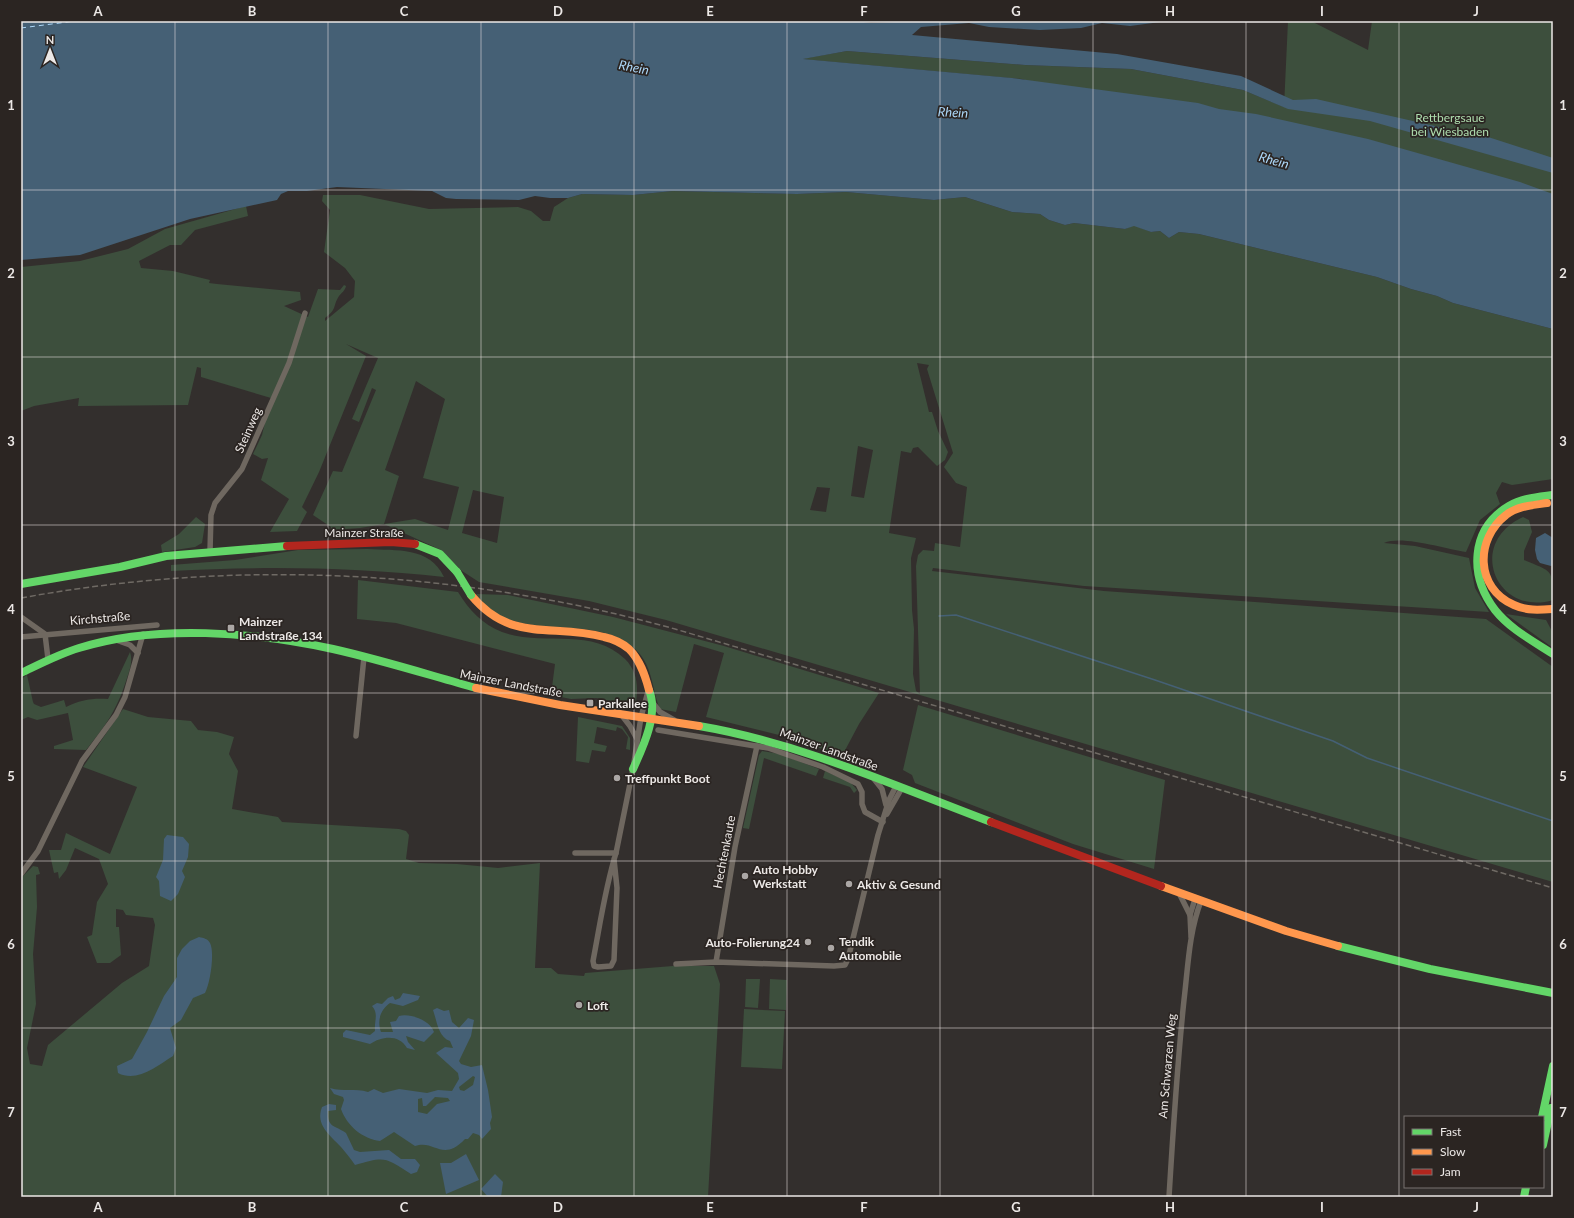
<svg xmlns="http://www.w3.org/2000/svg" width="1574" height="1218" viewBox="0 0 1574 1218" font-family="Lato,sans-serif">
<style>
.green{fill:#3d4f3d;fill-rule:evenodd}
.water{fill:#456075;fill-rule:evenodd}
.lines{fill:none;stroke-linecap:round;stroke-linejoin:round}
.stream{stroke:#456075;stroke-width:1.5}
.ferry{stroke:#acd7f8;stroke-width:1;stroke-dasharray:5 4;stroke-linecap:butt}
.street{stroke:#6f6860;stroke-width:5.5}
.fast{stroke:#63d668;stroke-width:8}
.slow{stroke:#ff974d;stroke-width:8}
.jam{stroke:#b3261e;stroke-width:8}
.rail{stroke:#6f6a64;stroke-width:1.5;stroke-dasharray:6 3;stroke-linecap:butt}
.fast-bridge{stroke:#63d668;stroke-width:8}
.grid{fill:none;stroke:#ece8e6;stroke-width:1;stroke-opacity:0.55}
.poi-dot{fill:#aba7a5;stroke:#2b2522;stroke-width:1.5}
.labels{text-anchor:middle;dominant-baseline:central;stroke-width:3.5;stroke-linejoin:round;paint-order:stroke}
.park-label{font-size:12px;fill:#afdeaf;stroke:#2b2522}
.street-label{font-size:12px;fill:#ece8e6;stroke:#2b2522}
.poi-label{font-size:12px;font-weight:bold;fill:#ece8e6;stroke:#2b2522;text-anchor:start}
.water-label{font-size:13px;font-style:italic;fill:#acd7f8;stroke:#2b2522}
.neatline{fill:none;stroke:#ece8e6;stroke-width:1.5}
.grid-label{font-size:13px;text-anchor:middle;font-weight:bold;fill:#ece8e6}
</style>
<rect width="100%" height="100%" fill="#332f2d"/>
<g class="green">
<polygon points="1288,21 1311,21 1368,50 1372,21 1553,21 1553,256 1022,79 801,59 847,51 1025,65 1131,69 1243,90 1284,107"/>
<path d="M673 191 797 194 846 192 934 200 965 197 1012 212 1040 214 1049 220 1065 225 1074 223 1125 229 1134 225 1151 232 1160 231 1169 238 1179 232 1199 234 1377 277 1411 289 1437 296 1453 303 1553 329V479L1512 485 1502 482 1496 493 1500 504 1480 520 1466 552C1445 549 1402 535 1384 543L1415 546 1469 558 1475 588 1489 612 1084 586 933 568 932 571 1104 591 1486 619 1553 667V882L666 620 589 601 479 582 462 571 441 550 384 524 360 528 331 530V527L313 515 333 471 342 472 376 390 372 388 359 422 352 419 378 358 346 344 366 356 319 472 302 507 307 512 297 531 270 532 289 499 261 480 268 458 262 459 253 454 262 435 271 398 201 377V368L197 367 188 405 78 406 79 398 34 406 21 411V267L80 261 128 249 165 229 246 206 248 216 195 230 181 245H170L139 261 141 268 173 271 210 280 209 283 217 284 300 292 301 300 284 306 308 317 318 289 340 290 344 285 346 286C345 291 342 292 339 296 332 307 338 308 325 318V321L354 297 355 281 345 268 324 252 330 210 322 201 323 195H360L429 209 518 207 531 211 543 221H550L554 207 568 198 582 194 633 195ZM917 363 929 365 927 369 953 453 944 467 956 483 967 487 960 547 935 543 934 551 923 550 918 555 916 566 920 694 916 691 913 674 914 629 912 610 911 558 916 538 889 533 901 451 911 453 913 448 918 447 937 466 945 460 948 452 938 431 932 412H929ZM416 381 445 399 423 478 459 487 448 530 415 519 384 524 399 476 385 470ZM858 446 873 450 864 498 851 496ZM817 487 830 488 826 512 810 510ZM473 490 504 497 497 543 462 533Z"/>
<polygon points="196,517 205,524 202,543 195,547 162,552 161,545 179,534"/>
<path d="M1523 517 1529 520 1532 532 1524 551V560C1552 572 1553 568 1553 600 1497 617 1465 544 1523 517Z"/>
<path d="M367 549C397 551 429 546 444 577 353 567 263 566 171 571V565L235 560 298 550Z"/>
<path d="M358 580 458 592C469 610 482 624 502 632 542 647 591 626 625 659 638 672 639 689 635 707L596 698 571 699 551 695 555 664 396 623 357 619Z"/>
<path d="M476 594 508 595 613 617 724 646 879 693 859 724 842 756 791 738 706 717 724 653 694 644 676 712 660 709C652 690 653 668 638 652 594 607 515 650 476 594Z"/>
<polygon points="1506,614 1546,620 1553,633 1553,648"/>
<path d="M130 652C133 661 130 669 127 678 117 710 106 725 86 750L54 749V746L73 740 68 713 37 720 28 717 21 720V679L27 675 33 702 34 704 41 707 64 700 66 707C80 700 92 698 108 699Z"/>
<polygon points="918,705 1165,780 1154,869 1073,844 915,783 912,775 903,770"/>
<polygon points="123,709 148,717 191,721 198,730 217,732 234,737 229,754 238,771 232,809 278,817 282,822 399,829 406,831 409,835 406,859 419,863 457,864 498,868 540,863 535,968 551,968 558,974 584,976 585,973 673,966 714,966 720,984 708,1197 21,1197 21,878 33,866 38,867 40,874 36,875 37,907 33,954 36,1004 27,1048 30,1064 42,1066 48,1045 122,983 149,966 155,925 153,918 126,915 123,910 116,909 116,927 119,927 121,955 110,963 97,963 87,937 92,935 97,902 108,884 99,859 75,848 66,870 59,879 58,872 54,873 49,850 61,850 66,833 110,854 137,787 83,767"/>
<polygon points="578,717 622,726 630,738 630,750 626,749 628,737 622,729 617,727 616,731 597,727 594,743 607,746 605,752 592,750 589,763 576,761"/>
<polygon points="762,751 780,754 819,769 816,776 764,758 749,829 743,828 759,755"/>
<polygon points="825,771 851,783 857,790 854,793 850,787 823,778"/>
<polygon points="746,979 760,979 758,1008 745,1007"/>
<polygon points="770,979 787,980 786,1010 769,1009"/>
<polygon points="744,1009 785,1011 782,1069 741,1067"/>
</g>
<g class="water">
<polygon points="21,21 856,21 871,23 918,21 1168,21 1130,26 1102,23 1081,28 1040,30 989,27 969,23 921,27 912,35 1117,54 1241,76 1293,100 1316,99 1448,129 1485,136 1553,158 1553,173 1370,121 1288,109 1243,90 1131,69 1025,65 847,51 803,59 1012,78 1198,103 1219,109 1256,114 1368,139 1520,182 1553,194 1553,329 1453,303 1437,296 1411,289 1377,277 1199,234 1179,232 1169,238 1160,231 1151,232 1134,226 1125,229 1074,223 1065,225 1049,220 1040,214 1012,212 965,197 934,200 846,192 797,194 673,191 633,195 582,194 568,198 550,198 535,196 519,200 456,199 446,198 432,191 337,187 307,191 288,191 281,194 277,200 190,219 80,255 21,260"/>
<polygon points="1545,533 1553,538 1553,565 1551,566 1540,563 1537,559 1535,550 1536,538"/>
<polygon points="167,835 183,837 189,844 188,857 182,871 185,877 178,894 171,901 160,896 159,881 156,877 163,860 164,839"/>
<path d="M199 937C204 938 208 939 210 943 215 953 210 984 205 993L193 998 181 1020 170 1028 176 1048 173 1056C157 1066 137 1083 118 1073L117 1066 132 1059 147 1032 164 996 177 977V958L182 949 190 941Z"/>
<path d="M403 993 420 996 418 1000 403 1006 390 1003C380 1010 377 1021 381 1032H393L390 1022 396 1021 399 1016C410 1013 430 1020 434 1032L424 1042 406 1036 408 1042 415 1050 407 1048C399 1034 382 1036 370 1044L343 1037V1033L346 1030 370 1035 375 1031C374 1021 379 1014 372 1006L377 1003 382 1004 388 998 393 996 395 1000 400 998Z"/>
<path d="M437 1008 444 1011 449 1010 452 1022 459 1028 468 1018 474 1020 471 1036 459 1061 461 1064 471 1067 482 1065 488 1090 492 1117 490 1123 491 1129 482 1139 479 1135 473 1133 468 1139H465C442 1163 435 1139 415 1146L394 1132 380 1141C363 1139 347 1126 341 1109L344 1100 343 1097 334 1094 330 1088C343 1092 355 1088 368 1092L374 1089 383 1093 399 1089 427 1093 438 1090 452 1091 459 1079 458 1073 436 1053 445 1047 453 1048 450 1041C438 1037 437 1021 433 1010ZM473 1076 475 1077 473 1085 464 1091 460 1090 459 1087ZM435 1097 448 1098 450 1101 437 1104 427 1114 418 1112V1099L422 1098 423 1106H426Z"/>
<path d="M329 1104 336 1105V1110L328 1111C327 1128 335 1125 346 1133L354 1150 360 1152 389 1150 401 1159H415L420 1165 417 1172 411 1174C385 1157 385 1156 355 1165 351 1159 346 1153 341 1147 330 1135 315 1125 322 1107Z"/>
<polygon points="466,1154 479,1180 446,1194 440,1163 451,1163"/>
<polygon points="495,1174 503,1182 501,1197 488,1197 481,1189"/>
</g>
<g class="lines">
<polyline class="stream" points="939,616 956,615 1155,680 1333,741 1367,758 1553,821"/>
<polyline class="ferry" points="21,28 75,21"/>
<g class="street">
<polyline points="210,551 211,515 215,503 242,469 289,363 305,313"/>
<polyline points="21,617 45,634 48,659"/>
<polyline points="21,637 157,625"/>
<polyline points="116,640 130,645 138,653"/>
<polyline points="653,703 660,712 674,720"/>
<polyline points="620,713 630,726 637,739"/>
<polyline points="658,730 768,748 823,767 858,784 862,792 862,804 865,812 883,822"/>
<polyline points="356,736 364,657"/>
<polyline points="874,779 882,789 886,805"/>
<polyline points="887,814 902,788"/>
<polyline points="575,853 616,853"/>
<path d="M614 859 617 888 614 960 611 966 598 967 594 966 593 961C600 925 605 888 616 853L633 769 641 717 649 688"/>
<polyline points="21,874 38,851 82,761 116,715 125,697 143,634"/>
<polyline points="1179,893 1190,915"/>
<polyline points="1191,936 1190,915 1195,899"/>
<polyline points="716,962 735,847 757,746"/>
<polyline points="676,964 716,962 834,966 845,965 848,959 878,835 889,800 896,786"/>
<path d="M1169 1197C1173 1131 1177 1066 1184 1000 1188 967 1189 932 1201 901"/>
</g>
<g class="fast">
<path d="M1553 495C1538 497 1522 498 1509 506 1470 529 1469 576 1495 610 1510 629 1533 641 1553 654"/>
<polyline points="415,544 440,554 457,572"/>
<polyline points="21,584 120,567 166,556 287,546"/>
<path d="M21 673C40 664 59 654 79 648 156 624 255 632 333 649 382 660 429 675 476 688"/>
<path d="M699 726C800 743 895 786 991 822"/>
<path d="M633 769C643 747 659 714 649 690"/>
<polyline points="1338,946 1430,969 1553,993"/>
<polyline points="1542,1117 1553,1066"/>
<polyline points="1543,1145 1551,1108"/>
<polyline points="1524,1197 1526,1187"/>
</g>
<g class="slow">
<path d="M1547 503C1534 505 1517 506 1506 515 1475 539 1475 588 1514 605 1527 611 1539 610 1553 609"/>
<path d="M471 595C511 644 553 623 604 637 613 639 622 643 629 649 640 660 645 675 649 690"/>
<polyline points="476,688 560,705 699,726"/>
<polyline points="1161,886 1286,931 1338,946"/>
</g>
<g class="jam">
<polyline points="287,546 391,542 415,544"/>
<polyline points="991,822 1161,886"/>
</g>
<path class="rail" d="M21 598C239 558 461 570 675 629L1553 888"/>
<polyline class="fast-bridge" points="457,572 471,595"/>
</g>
<path class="grid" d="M175 21V1197M328 21V1197M481 21V1197M634 21V1197M787 21V1197M940 21V1197M1093 21V1197M1246 21V1197M1399 21V1197M21 190H1553M21 357H1553M21 525H1553M21 693H1553M21 861H1553M21 1028H1553"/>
<g class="poi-dot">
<rect x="227" y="624" width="8" height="8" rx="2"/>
<rect x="586" y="699" width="8" height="8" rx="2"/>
<circle cx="617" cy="778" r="4"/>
<circle cx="745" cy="876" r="4"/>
<circle cx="849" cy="884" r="4"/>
<circle cx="808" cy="942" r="4"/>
<circle cx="831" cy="948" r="4"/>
<circle cx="579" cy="1005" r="4"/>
</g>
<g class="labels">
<g class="park-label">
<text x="1450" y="117">Rettbergsaue<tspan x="1450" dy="14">bei Wiesbaden</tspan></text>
</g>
<g class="street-label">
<text transform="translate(248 430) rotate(-66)">Steinweg</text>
<text x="364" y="532">Mainzer Straße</text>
<text transform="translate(100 618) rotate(-5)">Kirchstraße</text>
<text transform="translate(511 683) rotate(11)">Mainzer Landstraße</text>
<text transform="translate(829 749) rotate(20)">Mainzer Landstraße</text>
<text transform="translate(724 852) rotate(-79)">Hechtenkaute</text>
<text transform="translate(1167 1066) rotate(-85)">Am Schwarzen Weg</text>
</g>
<g class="poi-label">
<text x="239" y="621">Mainzer<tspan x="239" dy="14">Landstraße 134</tspan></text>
<text x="598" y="703">Parkallee</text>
<text x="625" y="778">Treffpunkt Boot</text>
<text x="753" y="869">Auto Hobby<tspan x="753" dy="14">Werkstatt</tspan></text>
<text x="857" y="884">Aktiv &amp; Gesund</text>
<text x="839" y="941">Tendik<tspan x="839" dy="14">Automobile</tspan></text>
<text x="800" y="942" text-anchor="end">Auto-Folierung24</text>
<text x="587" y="1005">Loft</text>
</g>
<g class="water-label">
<text transform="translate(634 67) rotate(11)">Rhein</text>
<text transform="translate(953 112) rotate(3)">Rhein</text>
<text transform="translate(1274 160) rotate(16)">Rhein</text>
</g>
</g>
<rect width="1574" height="1218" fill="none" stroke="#2b2522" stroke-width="44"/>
<rect x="1404" y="1116" width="140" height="72" fill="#2b2522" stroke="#787370"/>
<rect x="1412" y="1129" width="20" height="6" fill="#63d668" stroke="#787370"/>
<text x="1440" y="1136" font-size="12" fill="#ece8e6">Fast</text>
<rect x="1412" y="1149" width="20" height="6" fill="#ff974d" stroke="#787370"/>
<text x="1440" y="1156" font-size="12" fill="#ece8e6">Slow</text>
<rect x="1412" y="1169" width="20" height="6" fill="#b3261e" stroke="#787370"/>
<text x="1440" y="1176" font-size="12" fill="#ece8e6">Jam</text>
<g transform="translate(50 50)" stroke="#2b2522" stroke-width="3" paint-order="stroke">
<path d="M0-3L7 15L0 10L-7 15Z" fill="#ece8e6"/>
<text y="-6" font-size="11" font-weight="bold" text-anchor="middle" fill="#ece8e6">N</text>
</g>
<rect x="22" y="22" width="1530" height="1174" class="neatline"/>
<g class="grid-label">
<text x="98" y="16">A</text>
<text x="252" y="16">B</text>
<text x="404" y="16">C</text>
<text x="558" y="16">D</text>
<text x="710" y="16">E</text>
<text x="864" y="16">F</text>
<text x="1016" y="16">G</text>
<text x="1170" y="16">H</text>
<text x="1322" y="16">I</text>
<text x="1476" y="16">J</text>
<text x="11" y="110">1</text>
<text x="1563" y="110">1</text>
<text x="11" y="278">2</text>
<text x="1563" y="278">2</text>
<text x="11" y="446">3</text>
<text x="1563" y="446">3</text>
<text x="11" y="614">4</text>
<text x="1563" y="614">4</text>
<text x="11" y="781">5</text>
<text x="1563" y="781">5</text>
<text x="11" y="949">6</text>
<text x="1563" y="949">6</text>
<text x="11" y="1117">7</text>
<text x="1563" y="1117">7</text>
<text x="98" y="1212">A</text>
<text x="252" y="1212">B</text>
<text x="404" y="1212">C</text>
<text x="558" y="1212">D</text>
<text x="710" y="1212">E</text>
<text x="864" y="1212">F</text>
<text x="1016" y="1212">G</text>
<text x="1170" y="1212">H</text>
<text x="1322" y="1212">I</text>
<text x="1476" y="1212">J</text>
</g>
</svg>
